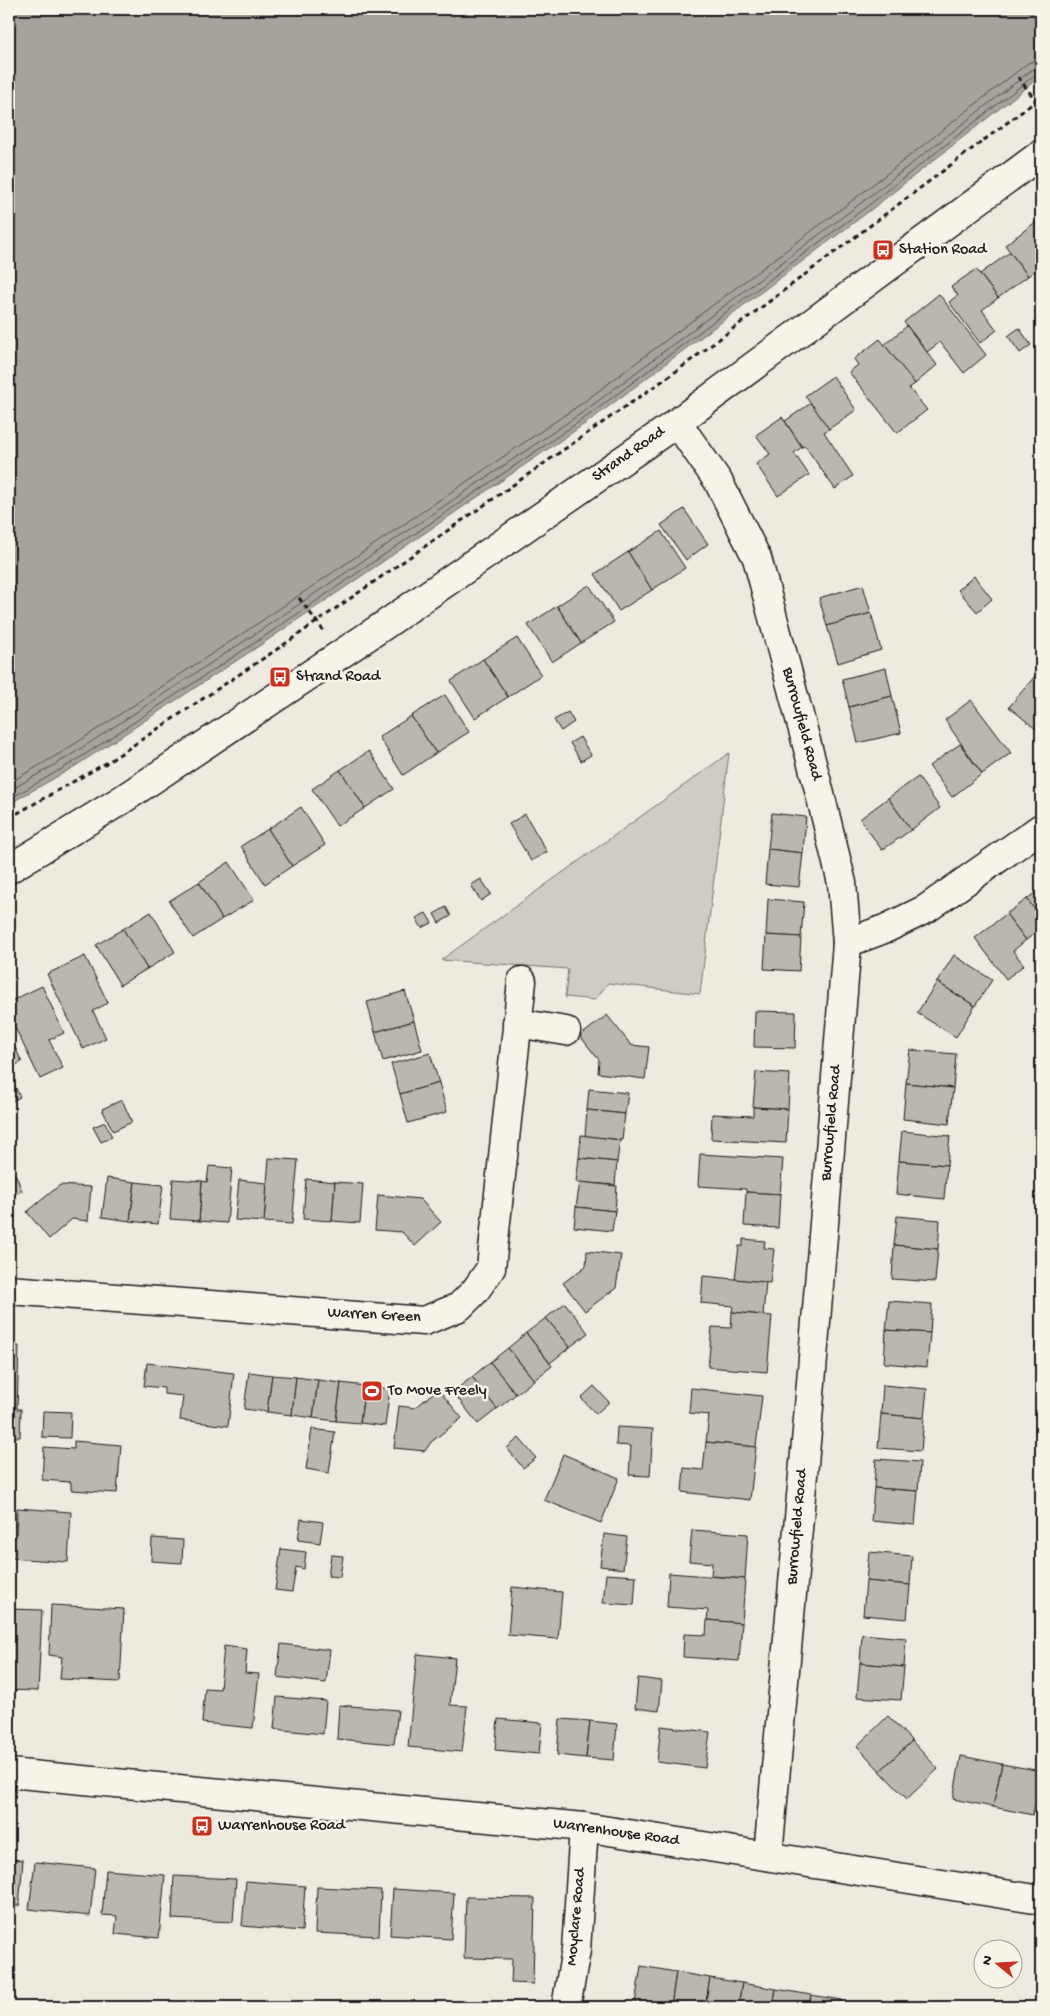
<svg xmlns="http://www.w3.org/2000/svg" width="1050" height="2016" viewBox="0 0 1050 2016" font-family="'Gochi Hand',sans-serif">
<style>
.green{fill:#cfccc3;stroke:#767470}
.water{fill:#a6a39d;stroke:#6f6d69}
.lines{fill:none;stroke-linecap:round;stroke-linejoin:round}
.shore{stroke:#535250;stroke-width:1}
.building{fill:#bab7af;stroke:#1c1c1c}
.minor-casing{stroke:#1c1c1c;stroke-width:31}
.major-casing{stroke:#1c1c1c;stroke-width:31}
.path{stroke:#1c1c1c;stroke-width:3;stroke-dasharray:5 4;stroke-linecap:butt}
.minor{stroke:#f7f3e8;stroke-width:28}
.major{stroke:#f7f3e8;stroke-width:28}
.labels{text-anchor:middle;dominant-baseline:central;stroke-width:5;stroke-linejoin:round;paint-order:stroke}
.poi-label{font-size:16px;fill:#1c1c1c;stroke:#f7f3e8;text-anchor:start}
.street-label{font-size:16px;fill:#1c1c1c;stroke:#f7f3e8}
</style>
<rect width="100%" height="100%" fill="#eeeae0"/>
<filter id="ink" filterUnits="userSpaceOnUse"><feTurbulence type="fractalNoise" baseFrequency=".02" numOctaves="2"/><feDisplacementMap in="SourceGraphic" scale="10" xChannelSelector="R" yChannelSelector="G"/><feConvolveMatrix kernelMatrix="1 2 1 2 8 2 1 2 1" color-interpolation-filters="sRGB"/></filter>
<g filter="url(#ink)">
<polygon class="green" points="729,753 700,994 608,983 595,1000 565,997 568,969 441,960"/>
<polygon class="water" points="9,9 1041,9 1041,76 868,212 592,419 262,644 74,767 9,804"/>
<g class="lines">
<g class="shore">
<polyline points="9,783 64,751 251,628 581,404 857,197 1028,63 1041,59"/>
<polyline points="9,791 68,757 255,634 586,410 861,203 1033,69 1041,67"/>
<polyline points="9,799 72,763 259,640 589,415 865,208 1036,74 1041,73"/>
</g>
</g>
<g class="building">
<polygon points="1041,218 1041,266 1028,276 1005,245"/>
<polygon points="1010,252 1028,276 998,298 980,274"/>
<polygon points="976,269 998,298 982,310 997,330 980,343 949,302 958,295 951,287"/>
<polygon points="939,294 986,355 964,373 940,342 927,352 904,322"/>
<polygon points="907,326 937,365 915,384 884,345"/>
<polygon points="1019,328 1031,345 1020,353 1008,336"/>
<polygon points="880,339 915,384 909,388 927,410 897,433 849,372 858,365 854,359"/>
<polygon points="833,376 856,410 829,429 805,396"/>
<polygon points="811,403 829,429 824,432 853,476 835,489 805,446 802,447 785,421"/>
<polygon points="782,417 802,447 794,453 809,475 778,496 756,464 770,454 756,435"/>
<polygon points="684,509 708,544 686,560 661,525"/>
<polygon points="661,531 685,568 652,590 628,552"/>
<polygon points="628,552 652,590 619,611 595,574"/>
<polygon points="974,576 992,599 977,612 958,590"/>
<polygon points="589,585 614,622 581,643 557,606"/>
<polygon points="863,585 871,613 827,626 819,598"/>
<polygon points="557,606 581,643 552,662 528,625"/>
<polygon points="871,613 881,650 838,663 827,626"/>
<polygon points="517,638 541,675 508,697 483,659"/>
<polygon points="483,659 508,697 475,718 451,681"/>
<polygon points="886,668 892,696 849,707 842,679"/>
<polygon points="1035,676 1041,681 1041,724 1037,730 1009,707"/>
<polygon points="445,695 469,732 436,753 411,716"/>
<polygon points="892,696 901,733 858,743 849,707"/>
<polygon points="971,700 1011,753 982,774 945,720"/>
<polygon points="568,712 574,722 561,731 554,720"/>
<polygon points="411,716 436,753 403,775 379,737"/>
<polygon points="580,737 591,755 581,761 570,743"/>
<polygon points="960,744 982,774 952,797 929,766"/>
<polygon points="369,751 394,789 365,808 340,770"/>
<polygon points="340,770 365,808 337,826 312,789"/>
<polygon points="918,777 940,808 911,830 888,798"/>
<polygon points="888,798 911,830 882,850 860,819"/>
<polygon points="301,807 325,845 292,866 268,829"/>
<polygon points="772,813 806,817 803,853 768,849"/>
<polygon points="525,814 547,852 531,861 509,824"/>
<polygon points="268,829 292,866 265,884 241,846"/>
<polygon points="768,849 803,853 799,887 765,884"/>
<polygon points="229,862 254,900 222,919 199,882"/>
<polygon points="481,879 491,894 481,901 471,885"/>
<polygon points="199,882 222,919 193,938 169,901"/>
<polygon points="1041,888 1041,918 1027,899"/>
<polygon points="768,899 804,902 801,937 766,935"/>
<polygon points="1027,899 1041,918 1041,929 1026,940 1006,914"/>
<polygon points="446,907 451,916 439,923 434,914"/>
<polygon points="151,912 175,952 147,969 123,929"/>
<polygon points="426,913 432,923 422,928 416,918"/>
<polygon points="1006,914 1026,940 1013,951 1024,965 1006,979 975,938"/>
<polygon points="123,929 147,969 120,985 96,945"/>
<polygon points="766,935 801,937 799,971 764,969"/>
<polygon points="954,955 992,980 975,1006 937,982"/>
<polygon points="85,956 108,1003 93,1011 106,1038 83,1049 47,974"/>
<polygon points="937,982 975,1006 956,1037 917,1013"/>
<polygon points="42,986 64,1033 49,1040 63,1068 40,1079 9,1015 9,1002"/>
<polygon points="405,991 414,1021 375,1032 367,1002"/>
<polygon points="755,1011 796,1012 795,1048 754,1047"/>
<polygon points="607,1015 631,1045 649,1047 645,1079 598,1073 599,1060 580,1036"/>
<polygon points="414,1021 422,1050 383,1061 375,1032"/>
<polygon points="9,1035 22,1062 9,1068"/>
<polygon points="910,1050 956,1054 953,1088 906,1083"/>
<polygon points="430,1053 439,1083 400,1094 391,1064"/>
<polygon points="756,1072 790,1074 788,1109 753,1107"/>
<polygon points="9,1074 20,1097 9,1103"/>
<polygon points="439,1083 447,1112 408,1123 400,1094"/>
<polygon points="906,1083 953,1088 949,1124 903,1119"/>
<polygon points="589,1089 628,1093 625,1114 587,1110"/>
<polygon points="122,1100 132,1122 113,1131 102,1109"/>
<polygon points="753,1107 788,1109 786,1143 711,1139 712,1114 753,1116"/>
<polygon points="587,1110 625,1114 622,1140 585,1136"/>
<polygon points="105,1122 112,1137 101,1142 93,1127"/>
<polygon points="902,1131 950,1136 947,1165 899,1161"/>
<polygon points="581,1135 620,1140 617,1162 579,1158"/>
<polygon points="700,1154 783,1159 780,1194 746,1192 746,1189 698,1186"/>
<polygon points="269,1158 298,1160 292,1224 264,1222"/>
<polygon points="579,1158 617,1162 615,1185 576,1182"/>
<polygon points="899,1161 947,1165 944,1199 896,1194"/>
<polygon points="209,1166 232,1168 227,1223 199,1221 202,1181 207,1182"/>
<polygon points="16,1175 22,1191 12,1195 9,1186 9,1178"/>
<polygon points="107,1178 135,1182 130,1221 102,1217"/>
<polygon points="173,1179 202,1181 199,1221 170,1219"/>
<polygon points="306,1179 335,1182 332,1221 303,1219"/>
<polygon points="239,1180 267,1183 264,1222 235,1220"/>
<polygon points="135,1182 163,1185 158,1224 130,1221"/>
<polygon points="335,1182 363,1184 360,1223 332,1221"/>
<polygon points="580,1182 617,1186 615,1211 576,1207"/>
<polygon points="60,1185 91,1187 88,1221 72,1219 49,1239 27,1212"/>
<polygon points="746,1192 780,1194 778,1228 744,1226"/>
<polygon points="378,1195 420,1199 441,1222 415,1246 402,1232 375,1230"/>
<polygon points="576,1207 615,1211 612,1231 574,1227"/>
<polygon points="897,1216 940,1220 938,1249 894,1245"/>
<polygon points="743,1239 765,1241 764,1248 774,1249 770,1283 735,1279 739,1246 743,1246"/>
<polygon points="894,1245 938,1249 935,1282 892,1279"/>
<polygon points="587,1251 621,1255 616,1288 585,1311 563,1283 586,1266"/>
<polygon points="703,1276 766,1282 763,1315 732,1312 733,1306 701,1303"/>
<polygon points="889,1301 932,1304 930,1333 886,1330"/>
<polygon points="565,1303 588,1333 570,1347 546,1318"/>
<polygon points="732,1312 772,1316 767,1372 708,1367 712,1327 731,1328"/>
<polygon points="546,1318 570,1347 550,1363 526,1333"/>
<polygon points="886,1330 930,1333 927,1367 884,1363"/>
<polygon points="526,1333 552,1366 534,1380 508,1348"/>
<polygon points="9,1346 19,1346 17,1409 21,1409 20,1437 9,1437"/>
<polygon points="508,1348 534,1380 516,1394 490,1362"/>
<polygon points="490,1362 516,1394 497,1409 472,1377"/>
<polygon points="147,1363 234,1373 228,1426 180,1420 183,1396 164,1394 164,1388 144,1386"/>
<polygon points="249,1372 272,1375 267,1412 244,1409"/>
<polygon points="272,1375 296,1377 292,1415 267,1412"/>
<polygon points="296,1377 318,1380 313,1418 292,1415"/>
<polygon points="472,1377 497,1409 478,1424 453,1392"/>
<polygon points="318,1380 341,1383 336,1421 313,1418"/>
<polygon points="341,1383 365,1386 360,1423 336,1421"/>
<polygon points="883,1385 927,1389 924,1418 881,1414"/>
<polygon points="365,1386 390,1389 385,1426 360,1423"/>
<polygon points="594,1386 609,1402 596,1414 581,1398"/>
<polygon points="691,1388 762,1396 756,1447 706,1442 709,1415 689,1413"/>
<polygon points="438,1389 462,1418 431,1442 425,1451 394,1448 399,1406 415,1408"/>
<polygon points="43,1411 71,1412 70,1438 42,1437"/>
<polygon points="881,1414 924,1418 921,1451 878,1448"/>
<polygon points="617,1427 653,1429 650,1476 629,1475 631,1446 616,1445"/>
<polygon points="312,1429 335,1432 329,1473 306,1469"/>
<polygon points="519,1438 536,1458 523,1468 507,1448"/>
<polygon points="74,1441 121,1445 117,1493 71,1490 71,1482 42,1480 44,1447 74,1449"/>
<polygon points="706,1442 756,1447 750,1500 682,1492 684,1468 703,1470"/>
<polygon points="563,1454 619,1478 601,1523 544,1500"/>
<polygon points="876,1459 920,1462 918,1491 874,1488"/>
<polygon points="874,1488 918,1491 915,1525 871,1521"/>
<polygon points="17,1508 71,1512 68,1562 10,1558 11,1537 16,1537"/>
<polygon points="301,1519 323,1522 320,1543 298,1540"/>
<polygon points="692,1530 748,1534 745,1579 711,1576 712,1563 689,1561"/>
<polygon points="604,1534 627,1537 623,1569 600,1566"/>
<polygon points="152,1538 183,1540 182,1563 151,1561"/>
<polygon points="281,1549 306,1552 304,1569 296,1567 292,1592 275,1590"/>
<polygon points="869,1552 912,1556 910,1585 866,1581"/>
<polygon points="331,1555 343,1556 340,1577 328,1576"/>
<polygon points="669,1573 745,1579 742,1623 707,1620 708,1610 667,1607"/>
<polygon points="606,1574 636,1576 634,1605 603,1603"/>
<polygon points="866,1581 910,1585 907,1619 863,1615"/>
<polygon points="512,1587 562,1592 558,1639 508,1635"/>
<polygon points="51,1605 124,1609 120,1682 60,1679 62,1657 49,1655"/>
<polygon points="9,1609 42,1610 38,1691 9,1690"/>
<polygon points="707,1620 742,1623 739,1661 683,1657 684,1634 706,1635"/>
<polygon points="862,1634 906,1638 904,1667 860,1663"/>
<polygon points="281,1644 330,1650 326,1683 277,1677"/>
<polygon points="224,1646 247,1649 245,1673 259,1674 253,1728 202,1723 205,1688 220,1689"/>
<polygon points="417,1654 455,1658 450,1705 467,1706 462,1752 408,1747"/>
<polygon points="860,1663 904,1667 901,1700 857,1697"/>
<polygon points="638,1678 662,1681 659,1711 635,1708"/>
<polygon points="277,1697 326,1701 323,1734 274,1729"/>
<polygon points="339,1705 398,1710 394,1744 337,1739"/>
<polygon points="888,1716 912,1741 880,1771 857,1746"/>
<polygon points="498,1719 542,1723 539,1754 495,1750"/>
<polygon points="560,1719 590,1721 586,1758 557,1755"/>
<polygon points="590,1721 617,1724 614,1760 586,1758"/>
<polygon points="661,1726 710,1732 705,1768 657,1762"/>
<polygon points="912,1741 938,1769 907,1799 880,1771"/>
<polygon points="961,1756 1002,1764 993,1807 953,1799"/>
<polygon points="1002,1764 1041,1771 1033,1815 993,1807"/>
<polygon points="9,1859 23,1860 19,1906 9,1905"/>
<polygon points="35,1862 95,1868 90,1916 29,1909"/>
<polygon points="106,1870 165,1875 159,1938 115,1934 117,1916 102,1915"/>
<polygon points="174,1876 236,1879 233,1922 172,1919"/>
<polygon points="246,1881 305,1886 302,1931 242,1926"/>
<polygon points="317,1887 381,1890 379,1936 315,1933"/>
<polygon points="393,1889 454,1893 451,1939 390,1935"/>
<polygon points="466,1897 535,1898 533,1984 511,1983 512,1959 464,1958"/>
<polygon points="641,1966 676,1972 671,2007 635,2003"/>
<polygon points="676,1972 710,1978 705,2007 671,2007"/>
<polygon points="710,1978 742,1983 738,2007 705,2007"/>
<polygon points="742,1983 776,1989 773,2007 738,2007"/>
<polygon points="776,1989 811,1995 809,2007 773,2007"/>
<polygon points="811,1995 841,2000 840,2007 809,2007"/>
</g>
<g class="lines">
<g class="minor-casing">
<g id="minor">
<polyline points="675,424 688,438 718,481 757,558 818,786 842,883 847,943 807,1431 768,1855"/>
<polyline points="847,943 887,928 926,909 1041,828"/>
<polyline points="517,1023 566,1031"/>
<polyline points="9,1290 424,1321 459,1307 475,1291 491,1268 522,981"/>
<polyline points="566,2007 576,1950 584,1827"/>
</g>
</g>
<g class="major-casing">
<g id="major">
<polyline points="9,869 120,801 383,626 675,424 1041,154"/>
<polyline points="9,1773 584,1827 1041,1900"/>
</g>
</g>
<g class="path">
<polyline points="1018,77 1036,101"/>
<polyline points="299,598 323,630"/>
<polyline points="9,818 108,762 282,646 678,370 1036,101 1041,108"/>
</g>
<use href="#minor" class="minor"/>
<use href="#major" class="major"/>
</g>
</g>
<defs>
<g id="bus-square" transform="scale(1.125)"><rect x="-9" y="-9" width="18" height="18" rx="4" fill="#c8321e" stroke="#f7f3e8"/><path d="M-5-6H5V4H4V6H2V4H-2V6H-4V4H-5ZM-3.5-4V0h7V-4ZM-3.5 1.2v1.5H-2V1.2ZM2 1.2v1.5H3.5V1.2Z" fill="#fff"/></g>
<g id="stadium-square" transform="scale(1.125)"><rect x="-9" y="-9" width="18" height="18" rx="4" fill="#c8321e" stroke="#f7f3e8"/><path d="M0-5a6.5 5 0 1 0 0 10a6.5 5 0 1 0 0-10ZM-3.5-1.8h7v3.6h-7Z" fill="#fff"/></g>
</defs>
<g fill-rule="evenodd">
<use href="#bus-square" x="883" y="250"/>
<use href="#bus-square" x="280" y="677"/>
<use href="#stadium-square" x="372" y="1391"/>
<use href="#bus-square" x="202" y="1826"/>
</g>
<g class="labels">
<g class="poi-label">
<text x="899" y="250">Station Road</text>
<text x="296" y="677">Strand Road</text>
<text x="388" y="1391">To Move Freely</text>
<text x="218" y="1826">Warrenhouse Road</text>
</g>
<g class="street-label">
<text transform="translate(629 455) rotate(-35)">Strand Road</text>
<text transform="translate(801 724) rotate(75)">Burrowfield Road</text>
<text transform="translate(832 1123) rotate(-85)">Burrowfield Road</text>
<text transform="translate(374 1316) rotate(3)">Warren Green</text>
<text transform="translate(798 1527) rotate(-85)">Burrowfield Road</text>
<text transform="translate(616 1833) rotate(8)">Warrenhouse Road</text>
<text transform="translate(577 1917) rotate(-85)">Moyclare Road</text>
</g>
</g>
<rect width="1050" height="2016" fill="none" stroke="#f7f3e8" stroke-width="30"/>
<rect x="15" y="15" width="1020" height="1986" fill="none" stroke="#1c1c1c" stroke-width="2" filter="url(#ink)"/>
<g transform="translate(998 1964) rotate(288)"><circle r="24" fill="#f7f3e8" stroke="#9f9d96"/>
<path d="M0-4L9 19L0 12L-9 19Z" fill="#c8321e"/>
<text y="-8" font-size="14" font-weight="bold" text-anchor="middle" fill="#1c1c1c">N</text>
</g>
</svg>
